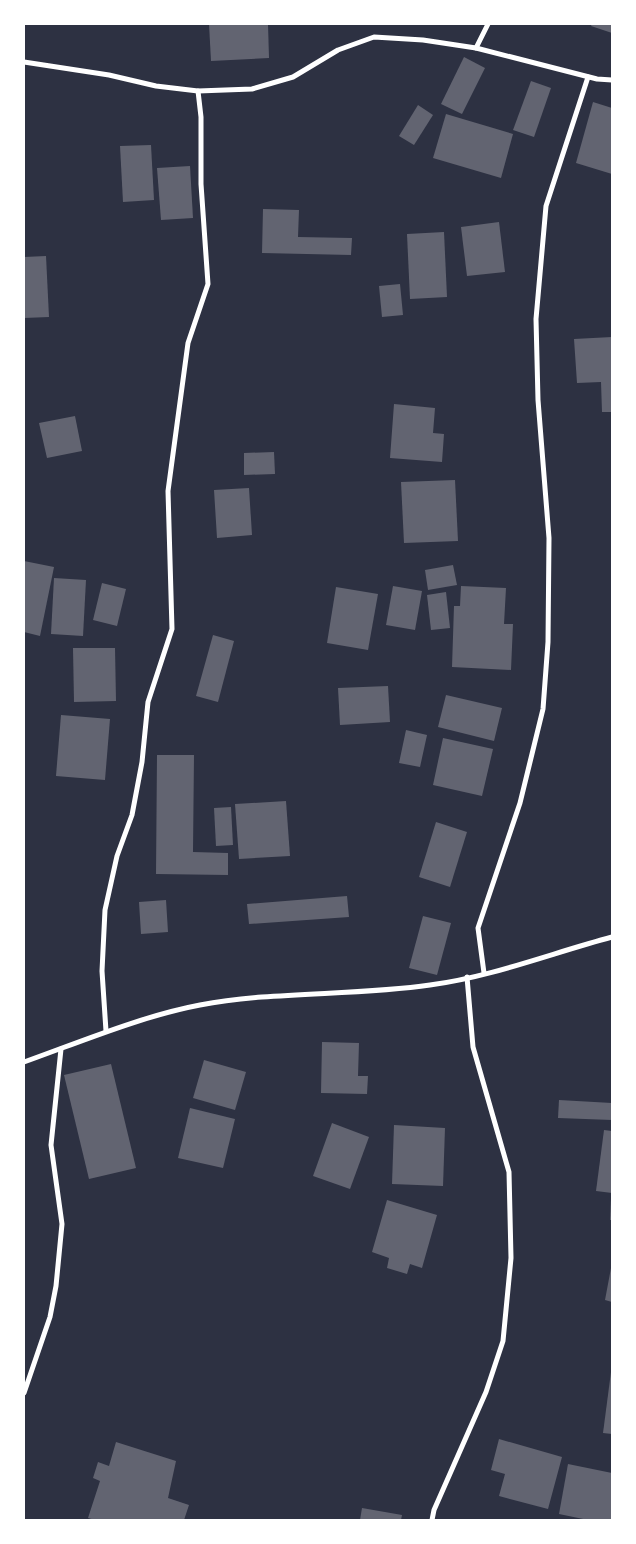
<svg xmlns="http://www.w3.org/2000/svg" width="636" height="1544" viewBox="0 0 636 1544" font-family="'Public Sans',sans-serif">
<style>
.building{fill:#626471}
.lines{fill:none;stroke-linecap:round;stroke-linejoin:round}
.minor{stroke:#fff;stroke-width:5}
</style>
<rect width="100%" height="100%" fill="#2d3142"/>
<g class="building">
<polygon points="209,24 268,24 269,58 211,61"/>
<polygon points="592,24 612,24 612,33 591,26"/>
<polygon points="464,57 485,68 462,114 441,104"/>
<polygon points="531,81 551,88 534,137 513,130"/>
<polygon points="593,102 612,108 612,174 576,163"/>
<polygon points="418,105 433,115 414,145 399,136"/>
<polygon points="446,114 513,134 501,178 433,158"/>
<polygon points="151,145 154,200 123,202 120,146"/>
<polygon points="190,166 193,218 161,220 157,168"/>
<polygon points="263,209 299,210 298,237 352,238 351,255 262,253"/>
<polygon points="499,222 505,272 467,276 461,227"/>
<polygon points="444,232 447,297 410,299 407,234"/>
<polygon points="46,256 49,317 24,318 24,257"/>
<polygon points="400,284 403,315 382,317 379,286"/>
<polygon points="612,337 612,412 602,412 601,382 577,383 574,339"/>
<polygon points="394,404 435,408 433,433 444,434 442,462 390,458"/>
<polygon points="75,416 82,451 47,458 39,423"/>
<polygon points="274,452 275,474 244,475 244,453"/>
<polygon points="455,480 458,541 404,543 401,482"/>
<polygon points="249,488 252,535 217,538 214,490"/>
<polygon points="24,561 54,567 40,636 24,632"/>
<polygon points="453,565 457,585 428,590 425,570"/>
<polygon points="54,578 86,580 83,636 51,634"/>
<polygon points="102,583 126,589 117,626 93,620"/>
<polygon points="393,586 422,591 415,630 386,625"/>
<polygon points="461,586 506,588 504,624 513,624 511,670 452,667 454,606 460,606"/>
<polygon points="336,587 378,594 368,650 327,643"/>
<polygon points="446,592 450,628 431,630 427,595"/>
<polygon points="213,635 234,641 218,702 196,696"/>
<polygon points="73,648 115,648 116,701 74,702"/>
<polygon points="388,686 390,722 340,725 338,688"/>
<polygon points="446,695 502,708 494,741 438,727"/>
<polygon points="61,715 110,719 105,780 56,776"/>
<polygon points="406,730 427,735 420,767 399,763"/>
<polygon points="443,738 493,749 482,796 433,785"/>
<polygon points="157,755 194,755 193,852 228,853 228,875 156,874"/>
<polygon points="286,801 290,856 239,859 235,804"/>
<polygon points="231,807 233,845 216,846 214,808"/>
<polygon points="436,822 467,832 450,887 419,877"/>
<polygon points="347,896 349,917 249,924 247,904"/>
<polygon points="166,900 168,932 141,934 139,902"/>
<polygon points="423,916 451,923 437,975 409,968"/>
<polygon points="322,1042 359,1043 358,1076 368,1076 367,1094 321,1093"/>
<polygon points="204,1060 246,1072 235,1110 193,1098"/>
<polygon points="111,1064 136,1168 89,1179 64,1075"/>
<polygon points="559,1100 612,1103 612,1120 558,1118"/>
<polygon points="190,1108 235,1119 223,1168 178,1158"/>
<polygon points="332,1123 369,1137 350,1189 313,1176"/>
<polygon points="394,1125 445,1128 443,1186 392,1184"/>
<polygon points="604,1130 612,1131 612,1193 596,1191"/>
<polygon points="611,1198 612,1198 612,1220 610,1220"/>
<polygon points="387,1200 437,1215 422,1268 410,1264 407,1274 387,1268 389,1258 372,1252"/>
<polygon points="611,1268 612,1268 612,1302 605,1300"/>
<polygon points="611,1372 612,1372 612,1434 603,1433"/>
<polygon points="499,1439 562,1457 548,1509 499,1496 505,1474 491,1470"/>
<polygon points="116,1442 176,1461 168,1498 189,1505 184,1520 95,1520 88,1518 100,1481 93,1478 98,1462 109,1466"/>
<polygon points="568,1464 612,1473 612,1520 588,1520 559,1514"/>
<polygon points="362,1508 402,1515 401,1520 360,1520"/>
</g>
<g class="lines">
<g class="minor">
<polyline points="476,48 488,24"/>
<polyline points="24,62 109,75 156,86 198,91 252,89 293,77 338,50 374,37 423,40 476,48 597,79 612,80"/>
<polyline points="484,973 478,928 520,803 543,709 548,642 549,538 538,400 536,319 546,206 588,77"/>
<polyline points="106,1031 102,971 105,910 117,856 132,815 142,762 148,702 172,629 168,491 188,343 208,284 201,184 201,117 198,91"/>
<path d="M24 1062C80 1042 142 1016 200 1005 275 991 354 996 430 985 491 977 552 953 612 937"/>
<polyline points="24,1393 50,1317 56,1286 62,1224 51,1145 61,1049"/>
<polyline points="432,1520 434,1510 486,1392 503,1341 511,1258 509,1172 473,1047 467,977"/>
</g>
</g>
<rect width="636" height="1544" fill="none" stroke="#ffffff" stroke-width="50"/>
</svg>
